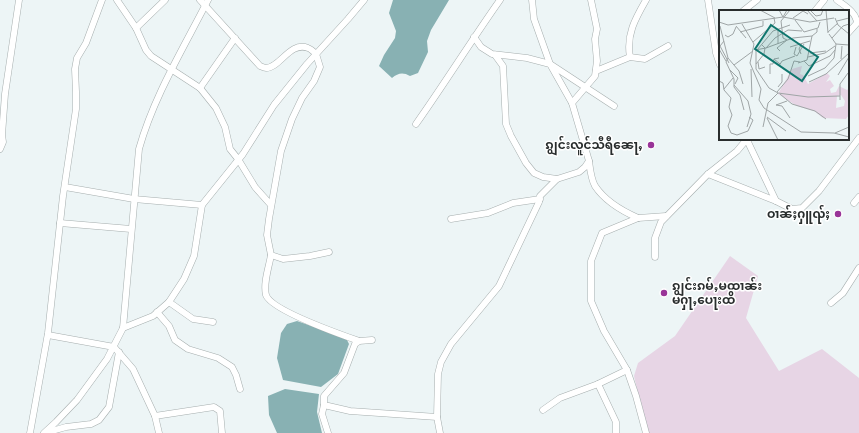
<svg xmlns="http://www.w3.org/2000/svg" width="859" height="433" viewBox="0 0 859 433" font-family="'Fira Sans','Noto Sans Myanmar',sans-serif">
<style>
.green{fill:#e7d5e5}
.water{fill:#88b1b3}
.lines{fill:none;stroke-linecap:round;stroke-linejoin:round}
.street-casing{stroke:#a6aeae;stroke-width:7}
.street{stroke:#fff;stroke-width:6}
.poi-dot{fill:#993498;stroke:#fff;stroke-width:1.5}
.labels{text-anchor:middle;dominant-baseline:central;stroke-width:3;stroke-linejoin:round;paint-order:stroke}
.poi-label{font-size:12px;font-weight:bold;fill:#292d2d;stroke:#fff;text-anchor:end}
.inset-road{fill:none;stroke:#9fa5a6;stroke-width:1}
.view{fill:#0f766e;fill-opacity:0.15;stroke:#0f766e;stroke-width:2}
.inset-edge{fill:none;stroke:#292d2d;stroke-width:2}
</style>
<rect width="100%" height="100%" fill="#edf5f6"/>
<polygon class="green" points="730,256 758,276 746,318 779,371 822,349 859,378 859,433 647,433 634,376 638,363 675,336"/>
<g class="water">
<path d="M393 0H449L431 30 427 41 428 52 418 73 410 76C403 72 398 73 392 78L379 66 384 55 395 38 396 31 389 13Z"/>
<polygon points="297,321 346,338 349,344 338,374 321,387 283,380 277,358 281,333 287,324"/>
<polygon points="285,389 319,394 317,412 322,433 277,433 269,415 268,396"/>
</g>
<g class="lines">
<g class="street-casing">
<g id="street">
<polyline points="117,0 136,28 146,50 151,56 200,88 216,108 225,127 230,149 238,159 255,187 271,205"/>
<path d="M200 0 260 66C260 66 265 68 266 68 280 68 290 41 308 48 311 49 314 52 316 54L320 67 314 81 302 98 292 119 281 151 269 219 267 235 271 255 283 259 310 256 329 252"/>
<polyline points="532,0 534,19 550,64 614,106"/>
<polyline points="708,0 716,53 720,65"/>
<path d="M837 0C845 6 856 12 857 23L848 33"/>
<polyline points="743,11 757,0"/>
<polyline points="815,11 824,0"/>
<polyline points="136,28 165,0"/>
<polyline points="474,37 481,47 492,54 527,58 550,64 572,103"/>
<polyline points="495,55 503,66 506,124 511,136 526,163 534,173 543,177 557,179 579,172 585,167 589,161 572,103 595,76 597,61 595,39 597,29 591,0"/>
<path d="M630 57C626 35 635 19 646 0"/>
<polyline points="596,71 630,57 645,59 668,46"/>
<polyline points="200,88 235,38"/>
<path d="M416 124C445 83 471 41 500 0"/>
<polyline points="747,140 776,201"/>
<polyline points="0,149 3,142 2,135 5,94 19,0"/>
<path d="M589 161C590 169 591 179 595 186 605 201 622 211 638 218"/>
<polyline points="708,174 776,201 792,209 802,208 819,191 859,138"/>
<polyline points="65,187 134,199 202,205"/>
<polyline points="854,203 859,197"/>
<polyline points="451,219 488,213 513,203 540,199"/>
<polyline points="60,223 131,229"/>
<path d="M271 255C269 267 263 283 266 295 271 310 342 335 359 341"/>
<polyline points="655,257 655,238 661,222 708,174 737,151 747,139"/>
<polyline points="169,302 193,319 213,322"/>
<polyline points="831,303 843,293 859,268"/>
<polyline points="157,312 169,326 175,340 188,349 218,358 232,367 236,375 240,389"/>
<polyline points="123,328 153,316 169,302 184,279 194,256 202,205 243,154 274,105 307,64 348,19 364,0"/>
<polyline points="48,335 114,347 133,369 155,416 159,433"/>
<polyline points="372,340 359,341 355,344 344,373 324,396 324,405 350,411 437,417"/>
<polyline points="598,384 616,422 616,433"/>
<polyline points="324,405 322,414 328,433"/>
<polyline points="543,410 560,398 598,384 627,370"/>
<polyline points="155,416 214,407 220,411 222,433"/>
<polyline points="30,433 48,333 63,196 76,109 76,92 75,69 77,58 86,43 102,0"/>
<path d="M44 433 56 422 77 400 107 359 123 328 139 149C154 96 183 49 208 0"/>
<polyline points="45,433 66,427 91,424 99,420 109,407 119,352"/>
<polyline points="440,433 437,417 438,374 441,362 451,344 499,286 539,202 540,196 557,179"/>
<polyline points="646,433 636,396 627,370 604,331 591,301 591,261 602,233 638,218 666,216"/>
</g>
</g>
<use href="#street" class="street"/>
</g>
<g class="poi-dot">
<circle cx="651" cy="145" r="4"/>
<circle cx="838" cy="214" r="4"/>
<circle cx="664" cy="293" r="4"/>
</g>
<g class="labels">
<g class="poi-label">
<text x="643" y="145">ၵျွင်းလူင်သီရီၼေႃႇ</text>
<text x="830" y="214">ဝၢၼ်ႈႁူၺ်ႈ</text>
<text x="672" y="286" text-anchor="start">ၵျွင်းၵမ်ႇမထၢၼ်း<tspan x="672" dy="14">မႁႃႇပေႃးထိ</tspan></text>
</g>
</g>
<g transform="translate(719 10)">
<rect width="130" height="130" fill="#edf5f6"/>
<path d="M83 56 81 64 84 65 89 74 108 63 111 66 107 72 111 70 115 76 111 79 112 83 117 82 120 76 128 80 130 78V105L127 109 104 108 95 101 78 96 59 84 73 59ZM122 85 126 91 125 96 117 98 118 86Z" fill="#e7d5e5" fill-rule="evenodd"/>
<path class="inset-road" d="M41 0 56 8M60 0 64 7 68 0M88 0 98 11M91 0 97 6 102 5 104 0M107 0 109 23M74 8 84 1 89 4M116 8 119 15 130 24M76 10 85 22 99 18 101 12M118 11 130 8M0 12 9 15 64 7 91 12 115 8M23 14 35 34 31 53 42 79 40 90 45 98 82 122 115 123 130 127M1 16 9 48 20 61 24 74M17 16 27 28M59 19V34M21 22 44 16V11M109 22 119 13M110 24 117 34 130 35M6 25 9 27 14 24 17 17M113 28 124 16 130 14M5 31 1 36 10 53M34 32 56 13 55 8M71 37 91 31M77 37 75 44 78 46 85 34M47 38 74 28 93 26 98 22V19M0 39 7 51M36 40 47 38 56 28 69 20 83 21M37 40V59L50 78 59 83 49 93 44 117M38 40 54 21 71 15M61 41 58 38 68 30 64 28 62 11 71 0M91 43 107 41M82 44 80 39 83 33M89 47 106 43 116 36M9 48 7 52 15 69V77L21 85 25 100M60 48 55 49 61 54M122 49 123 36M85 51 90 56 111 46 116 40M39 52 40 59 46 57M79 53 88 50 93 26M37 54 45 44 46 38 43 35M15 55 34 41M60 56 63 51 76 46M32 59 33 87M11 60 19 68 16 74M51 64V54H54L55 49M119 65 130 47M89 66 106 58 115 48 117 34M0 71 4 73 5 80 12 88 10 97 13 105 9 116 12 123 18 125 29 121 34 110 30 107M90 72 107 64 130 43M15 75 29 91 32 104 28 117M59 77 63 72V64M5 79 14 68M58 82 69 69 75 51 81 52M59 83 89 87 121 86M61 84 73 94 96 101 107 109M121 90V74L129 63M68 91 57 95 63 96 71 108M48 107 67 121M48 108 59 130M116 123 130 117"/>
<path class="view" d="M52 15 99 47 83 71 36 39Z"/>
<rect width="130" height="130" class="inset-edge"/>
</g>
</svg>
